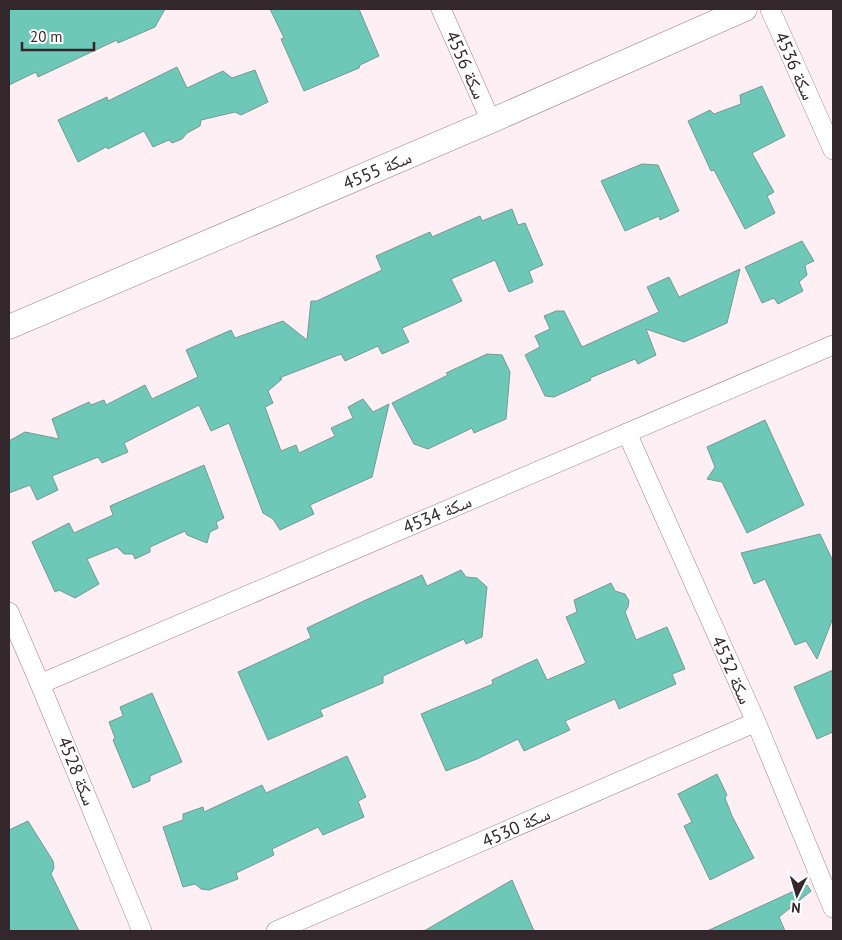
<svg xmlns="http://www.w3.org/2000/svg" width="842" height="940" viewBox="0 0 842 940" font-family="'PT Sans','Noto Naskh Arabic',sans-serif">
<style>
.building{fill:#6dc8b8;stroke:#759992}
.lines{fill:none;stroke-linecap:round;stroke-linejoin:round}
.minor-casing{stroke:#a0808a;stroke-width:20}
.tertiary-casing{stroke:#a0808a;stroke-width:25}
.minor{stroke:#fff;stroke-width:19}
.tertiary{stroke:#fff;stroke-width:24}
.labels{text-anchor:middle;dominant-baseline:central;stroke-width:4;stroke-linejoin:round;paint-order:stroke}
.street-label{font-size:18px;fill:#34272b;stroke:#fff}
</style>
<rect width="100%" height="100%" fill="#fdeff3"/>
<g class="building">
<polygon points="9,9 165,9 155,27 118,43 117,40 38,77 36,72 9,85"/>
<polygon points="270,9 359,9 379,56 360,65 359,68 304,91 281,39 284,38"/>
<polygon points="177,67 187,88 223,71 232,78 255,70 268,102 241,115 235,112 201,120 200,126 187,133 182,139 172,143 169,140 153,147 144,131 108,149 106,147 78,162 58,120 107,97 108,101"/>
<polygon points="762,86 785,136 752,153 774,192 767,196 775,213 745,229 714,170 711,171 688,121 710,110 714,114 741,104 740,95"/>
<polygon points="642,164 658,165 679,211 660,220 659,216 625,231 601,181"/>
<polygon points="512,209 518,225 525,223 543,265 529,271 533,282 509,292 495,260 451,279 462,301 402,328 409,342 382,354 378,346 345,361 341,354 279,378 282,379 268,391 273,403 265,407 281,451 296,445 299,453 335,436 331,428 353,418 348,407 363,399 373,412 389,404 372,477 310,505 314,514 280,530 273,519 263,513 229,423 211,431 199,405 124,443 128,452 102,463 98,457 52,476 58,490 37,500 30,485 9,493 9,441 25,432 59,439 52,419 89,402 91,405 104,400 106,405 145,385 152,399 198,377 186,350 231,330 235,338 283,321 307,340 311,301 317,301 382,270 376,256 430,232 432,237 480,216 482,221"/>
<polygon points="802,241 814,261 805,265 807,275 799,282 803,291 778,304 774,298 762,303 745,267"/>
<polygon points="740,269 727,323 684,342 646,329 656,355 638,364 635,359 590,378 591,380 554,397 545,396 525,355 540,347 535,336 550,329 544,316 556,311 564,311 582,347 659,312 647,287 669,277 679,297"/>
<polygon points="487,354 502,355 510,372 506,419 474,433 472,428 428,449 414,444 392,403 448,375 446,373"/>
<polygon points="765,420 804,505 747,533 722,482 707,479 715,467 707,447"/>
<polygon points="204,465 224,518 216,522 218,528 210,532 207,543 187,535 185,531 150,547 150,552 135,559 133,554 124,554 117,547 87,559 99,584 75,598 59,590 55,592 32,542 69,523 74,533 113,515 110,506"/>
<polygon points="820,534 833,561 833,618 817,659 806,641 795,645 765,579 754,584 741,553"/>
<polygon points="461,570 466,577 477,578 487,587 482,637 466,644 464,639 383,676 383,683 320,710 323,716 268,740 238,672 311,638 307,628 368,599 422,575 427,586"/>
<polygon points="611,583 615,591 625,594 629,601 628,607 625,612 636,640 667,627 685,669 672,674 676,684 619,709 615,699 565,721 570,730 524,751 518,739 477,759 446,771 421,714 493,684 492,680 537,659 547,680 586,663 566,617 577,612 574,600"/>
<polygon points="833,670 833,732 817,739 794,687"/>
<polygon points="152,693 182,762 150,776 150,781 133,788 113,740 115,738 109,722 123,716 120,707"/>
<polygon points="347,756 366,797 358,801 364,817 323,835 318,827 272,849 274,855 236,873 238,879 209,890 201,889 195,884 183,887 163,827 183,820 183,814 203,807 204,812 262,785 266,793"/>
<polygon points="717,774 727,795 725,798 732,816 754,858 710,880 684,826 692,822 678,794"/>
<polygon points="28,821 53,861 54,868 51,874 79,931 9,931 9,830"/>
<polygon points="512,880 534,931 424,931"/>
<polygon points="807,885 811,891 779,917 785,931 707,931"/>
</g>
<g class="lines">
<g class="minor-casing">
<g id="minor">
<polyline points="441,9 491,121"/>
<polyline points="770,9 833,150"/>
<polyline points="627,433 756,722 833,908"/>
<polyline points="9,612 40,684 142,931"/>
<polyline points="40,684 833,345"/>
<polyline points="276,931 756,722"/>
</g>
</g>
<g class="tertiary-casing">
<polyline id="tertiary" points="9,327 491,121 745,9"/>
</g>
<use href="#minor" class="minor"/>
<use href="#tertiary" class="tertiary"/>
</g>
<g class="labels">
<g class="street-label">
<text transform="translate(466 65) rotate(66)">سكة 4556</text>
<text transform="translate(795 66) rotate(66)">سكة 4536</text>
<text transform="translate(377 170) rotate(-23)">سكة 4555</text>
<text transform="translate(437 514) rotate(-23)">سكة 4534</text>
<text transform="translate(732 670) rotate(66)">سكة 4532</text>
<text transform="translate(77 771) rotate(68)">سكة 4528</text>
<text transform="translate(516 827) rotate(-24)">سكة 4530</text>
</g>
</g>
<rect width="842" height="940" fill="none" stroke="#34272b" stroke-width="20"/>
<g transform="translate(797 895) rotate(185)" stroke="#ffffff" stroke-width="4" paint-order="stroke">
<path d="M0-4L9 19L0 12L-9 19Z" fill="#34272b"/>
<text y="-8" font-size="14" font-weight="bold" text-anchor="middle" fill="#34272b">N</text>
</g>
<path d="M22 42v8h72v-8" fill="none" stroke="#34272b" stroke-width="2.5"/>
<text x="30" y="42" font-size="15" fill="#34272b" stroke="#ffffff" stroke-width="4" paint-order="stroke">20 m</text>
</svg>
